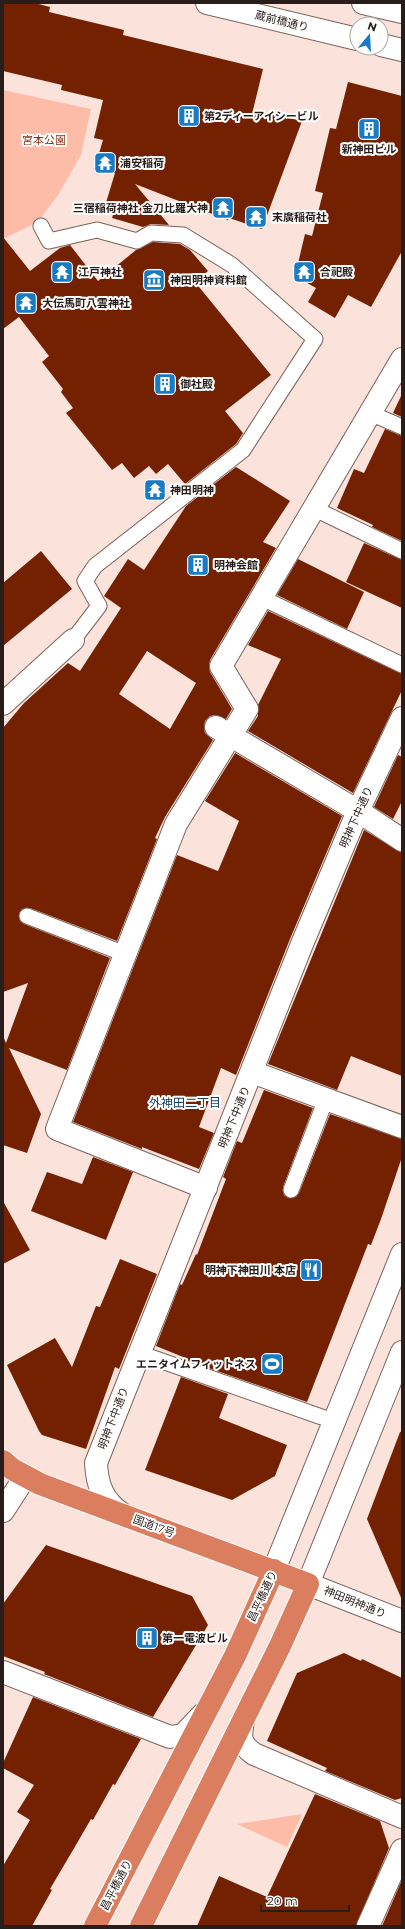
<svg xmlns="http://www.w3.org/2000/svg" width="405" height="1929" viewBox="0 0 405 1929" font-family="Montserrat,'Noto Sans JP',sans-serif">
<style>
.green{fill:#fdbca8}
.building{fill:#742101;fill-rule:evenodd}
.lines{fill:none;stroke-linecap:round;stroke-linejoin:round}
.service-casing{stroke:#7c625a;stroke-width:17}
.minor-casing{stroke:#7c625a;stroke-width:24}
.tertiary-casing{stroke:#7c625a;stroke-width:24}
.secondary-casing{stroke:#7c625a;stroke-width:24}
.trunk-casing{stroke:#fff;stroke-width:24}
.service{stroke:#fff;stroke-width:15}
.minor{stroke:#fff;stroke-width:22}
.tertiary{stroke:#fff;stroke-width:22}
.secondary{stroke:#fff;stroke-width:22}
.trunk{stroke:#db7e60;stroke-width:22}
.labels{text-anchor:middle;dominant-baseline:central;stroke-width:4;stroke-linejoin:round;paint-order:stroke}
.street-label{font-size:11px;fill:#281d1a;stroke:#fff}
.poi-label{font-size:11px;font-weight:bold;fill:#281d1a;stroke:#fff;text-anchor:start}
.park-label{font-size:11px;fill:#863216;stroke:#fff}
.neighbourhood-label{font-size:12px;fill:#133f64;stroke:#fff}
</style>
<rect width="100%" height="100%" fill="#fbe3dc"/>
<g class="green">
<polygon points="3,90 91,109 81,155 58,195 38,222 3,239"/>
<polygon points="302,1814 287,1847 237,1824"/>
</g>
<g class="building">
<polygon points="3,3 35,3 50,7 49,12 124,30 123,35 263,69 253,110 302,121 262,229 229,218 228,220 135,184 169,225 151,224 143,227 112,218 115,209 105,206 115,173 95,167 103,140 94,138 103,100 61,90 62,85 3,71"/>
<polygon points="348,82 402,96 402,251 371,307 348,295 335,318 308,302 316,288 295,276 305,234 312,236 323,193 315,191 330,128 336,129"/>
<polygon points="3,237 30,271 60,248 70,245 98,281 136,250 153,242 180,244 190,250 208,271 195,282 271,375 225,411 243,433 236,444 185,484 168,464 156,474 149,466 134,478 122,463 112,470 66,413 73,408 61,392 63,389 42,362 49,356 19,317 3,329"/>
<polygon points="402,394 402,417 393,413"/>
<polygon points="385,429 402,436 402,541 372,527 373,525 337,508 354,469 364,473"/>
<path d="M236 467 290 501 263 542 276 548 210 660 209 666 210 672 232 709 226 719 216 715 210 716 205 721 204 727 205 733 213 740 165 817 155 838 157 839 117 941 30 908 22 909 19 913 20 921 24 924 110 958 67 1070 9 1048 41 1114 27 1153 3 1145V1036L6 1043 28 983 3 992V728L24 703 68 663 80 671 121 608 104 596 128 559 144 570 186 506ZM147 651 196 683 170 729 119 694Z"/>
<polygon points="364,543 402,560 402,608 346,582"/>
<polygon points="41,551 72,589 3,646 3,583"/>
<polygon points="298,559 364,592 347,629 277,595"/>
<polygon points="268,611 402,674 402,690 353,793 248,731 258,716 258,705 281,659 248,645"/>
<polygon points="235,753 342,816 290,939 236,1075 221,1068 199,1127 214,1133 199,1169 142,1147 142,1149 73,1122 177,855 218,871 239,821 205,801"/>
<polygon points="398,755 402,757 402,801 393,819 374,807"/>
<polygon points="364,830 402,853 402,1076 351,1056 337,1090 268,1064"/>
<polygon points="264,1090 313,1108 283,1187 284,1195 288,1198 296,1197 299,1193 330,1114 402,1139 402,1157 381,1219 371,1245 368,1244 307,1402 188,1361 188,1359 156,1346 180,1284 182,1285 196,1254 197,1255 226,1179 223,1177 237,1141 242,1143"/>
<polygon points="93,1157 133,1172 106,1240 31,1211 47,1172 82,1184"/>
<polygon points="3,1201 30,1250 3,1264"/>
<polygon points="120,1259 157,1274 119,1369 115,1367 86,1449 42,1435 39,1431 7,1365 55,1338 72,1367 96,1306 100,1307"/>
<polygon points="181,1377 228,1394 219,1418 287,1445 275,1476 232,1500 145,1470"/>
<polygon points="402,1431 402,1600 367,1519 400,1432"/>
<polygon points="46,1545 192,1596 208,1625 153,1717 44,1674 45,1672 3,1656 3,1604"/>
<polygon points="344,1653 361,1661 362,1659 402,1678 402,1798 395,1800 325,1771 327,1768 267,1741 297,1673"/>
<polygon points="33,1697 141,1739 115,1785 113,1784 93,1820 91,1819 73,1850 50,1889 52,1890 32,1926 3,1926 3,1866 30,1820 17,1812 34,1785 3,1768 3,1763"/>
<polygon points="315,1794 380,1821 389,1848 356,1926 197,1926 219,1876 267,1897"/>
<polygon points="401,1882 402,1926 382,1926"/>
</g>
<g class="lines">
<g class="service-casing">
<g id="service">
<polyline points="41,226 49,241 97,230 137,241 151,233 183,235 232,265 315,339 243,450 95,566 85,581 99,606 73,640"/>
<polyline points="370,413 402,427"/>
<polyline points="313,508 402,551"/>
<polyline points="262,598 402,665"/>
<polyline points="27,916 125,954"/>
<polyline points="291,1190 326,1099"/>
<polyline points="139,1353 333,1421"/>
</g>
</g>
<g class="minor-casing">
<g id="minor">
<polyline points="3,704 73,640"/>
<polyline points="216,727 358,811 402,840"/>
<polyline points="252,1072 402,1127"/>
<polyline points="206,1188 57,1129 176,824 247,709 221,666 402,359"/>
<path d="M122 1514C103 1501 97 1485 96 1463L302 944 358 811 402 718"/>
<polyline points="3,1672 170,1737 183,1735 203,1714"/>
<path d="M243 1721C240 1738 239 1743 254 1754L402 1817"/>
<polyline points="368,1926 402,1850"/>
</g>
</g>
<g class="tertiary-casing">
<g id="tertiary">
<polyline points="207,3 357,39"/>
<polyline points="363,3 402,12"/>
<polyline points="381,45 402,50"/>
<polyline points="3,1511 25,1477"/>
<polyline points="308,1584 402,1621"/>
</g>
</g>
<g class="secondary-casing">
<g id="secondary">
<polyline points="274,1570 402,1254"/>
<polyline points="308,1584 402,1352"/>
</g>
</g>
<g class="trunk-casing">
<g id="trunk">
<polyline points="3,1461 12,1469 40,1484 308,1584 280,1646 141,1926"/>
<polyline points="95,1926 235,1656 274,1570"/>
</g>
</g>
<use href="#service" class="service"/>
<use href="#minor" class="minor"/>
<use href="#tertiary" class="tertiary"/>
<use href="#secondary" class="secondary"/>
<use href="#trunk" class="trunk"/>
</g>
<defs>
<g id="building-square" transform="scale(1.15)"><rect x="-9" y="-9" width="18" height="18" rx="4" fill="#177bc6" stroke="#fff"/><path d="M-4-6H4V6H1V3H-1V6H-4ZM-2.5-4.3h1.7v1.8h-1.7ZM.8-4.3h1.7v1.8H.8ZM-2.5-1h1.7V.8h-1.7ZM.8-1h1.7V.8H.8Z" fill="#fff"/></g>
<g id="temple-square" transform="scale(1.15)"><rect x="-9" y="-9" width="18" height="18" rx="4" fill="#177bc6" stroke="#fff"/><path d="M0-6L5-2H3V0L6.5 2.5H4V6H1.5V3h-3V6H-4V2.5H-6.5L-3 0V-2H-5Z" fill="#fff"/></g>
<g id="museum-square" transform="scale(1.15)"><rect x="-9" y="-9" width="18" height="18" rx="4" fill="#177bc6" stroke="#fff"/><path d="M0-6L6-3V-2H-6V-3ZM-5-1h2V3h-2ZM-1-1h2V3h-2ZM3-1h2V3H3ZM-6 4H6V6H-6Z" fill="#fff"/></g>
<g id="restaurant-square" transform="scale(1.15)"><rect x="-9" y="-9" width="18" height="18" rx="4" fill="#177bc6" stroke="#fff"/><path d="M-5-6h1v4h1v-4h1v4h1v-4h1v5L-1.5 .5V6h-2V.5L-5-1ZM5-6V6H3V1.5H1.5Q1.5-4 5-6Z" fill="#fff"/></g>
<g id="stadium-square" transform="scale(1.15)"><rect x="-9" y="-9" width="18" height="18" rx="4" fill="#177bc6" stroke="#fff"/><path d="M0-5a6.5 5 0 1 0 0 10a6.5 5 0 1 0 0-10ZM-3.5-1.8h7v3.6h-7Z" fill="#fff"/></g>
</defs>
<g fill-rule="evenodd">
<use href="#building-square" x="189" y="116"/>
<use href="#building-square" x="369" y="129"/>
<use href="#temple-square" x="105" y="163"/>
<use href="#temple-square" x="223" y="208"/>
<use href="#temple-square" x="256" y="217"/>
<use href="#temple-square" x="62" y="272"/>
<use href="#temple-square" x="304" y="272"/>
<use href="#museum-square" x="154" y="280"/>
<use href="#temple-square" x="26" y="303"/>
<use href="#building-square" x="165" y="384"/>
<use href="#temple-square" x="155" y="490"/>
<use href="#building-square" x="198" y="565"/>
<use href="#restaurant-square" x="311" y="1270"/>
<use href="#stadium-square" x="272" y="1364"/>
<use href="#building-square" x="147" y="1638"/>
</g>
<g class="labels">
<g class="street-label">
<text transform="translate(282 21) rotate(14)">蔵前橋通り</text>
<text transform="translate(356 817) rotate(-66)">明神下中通り</text>
<text transform="translate(234 1117) rotate(-68)">明神下中通り</text>
<text transform="translate(113 1418) rotate(-69)">明神下中通り</text>
<text transform="translate(154 1526) rotate(20)">国道17号</text>
<text transform="translate(262 1596) rotate(-65)">昌平橋通り</text>
<text transform="translate(355 1602) rotate(22)">神田明神通り</text>
<text transform="translate(116 1885) rotate(-63)">昌平橋通り</text>
</g>
<g class="poi-label">
<text x="204" y="116">第2ディーアイシービル</text>
<text x="369" y="149" text-anchor="middle">新神田ビル</text>
<text x="120" y="163">浦安稲荷</text>
<text x="208" y="208" text-anchor="end">三宿稲荷神社 金刀比羅大神</text>
<text x="272" y="217">末廣稲荷社</text>
<text x="78" y="272">江戸神社</text>
<text x="320" y="272">合祀殿</text>
<text x="170" y="280">神田明神資料館</text>
<text x="42" y="303">大伝馬町八雲神社</text>
<text x="180" y="384">御社殿</text>
<text x="170" y="490">神田明神</text>
<text x="214" y="565">明神会館</text>
<text x="296" y="1270" text-anchor="end">明神下神田川 本店</text>
<text x="256" y="1364" text-anchor="end">エニタイムフィットネス</text>
<text x="162" y="1638">第一電波ビル</text>
</g>
<g class="park-label">
<text x="44" y="140">宮本公園</text>
</g>
<g class="neighbourhood-label">
<text x="185" y="1102">外神田二丁目</text>
</g>
</g>
<rect width="405" height="1929" fill="none" stroke="#281d1a" stroke-width="8"/>
<g transform="translate(369 36) rotate(18)"><circle r="19" fill="#ffffff" stroke="#a9a5a3"/>
<path d="M0-3L7 15L0 10L-7 15Z" fill="#177bc6"/>
<text y="-6" font-size="11" font-weight="bold" text-anchor="middle" fill="#281d1a">N</text>
</g>
<path d="M261 1905v6h88v-6" fill="none" stroke="#281d1a" stroke-width="2"/>
<text x="267" y="1905" font-size="12" fill="#281d1a" stroke="#ffffff" stroke-width="3" paint-order="stroke">20 m</text>
</svg>
